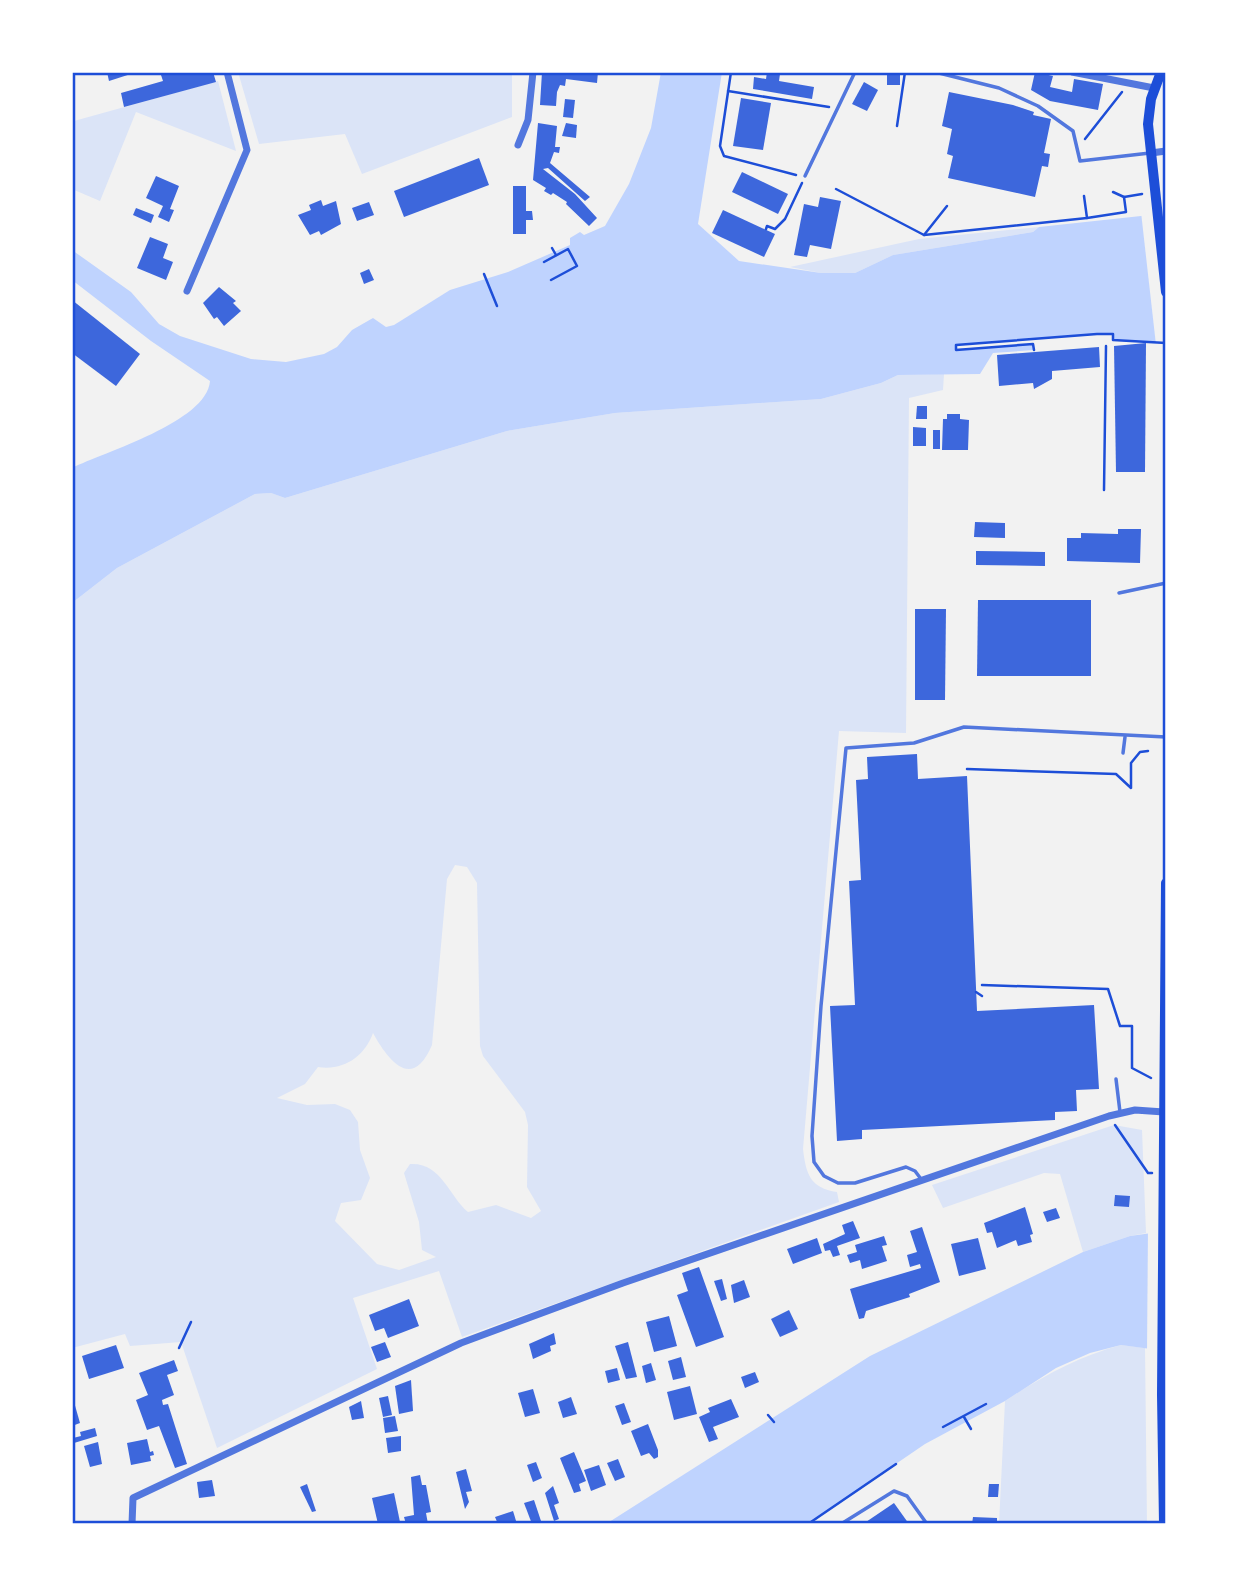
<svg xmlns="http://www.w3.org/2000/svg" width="1238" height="1596" viewBox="0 0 1238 1596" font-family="Rubik,sans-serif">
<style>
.green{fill:#dbe4f7;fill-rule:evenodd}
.water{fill:#bfd3fe}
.pier{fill:#f2f2f2}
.building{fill:#3d67dc}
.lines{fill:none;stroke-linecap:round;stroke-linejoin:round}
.path{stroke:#1d4ed8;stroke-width:2.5}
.service{stroke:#5277de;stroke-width:3.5}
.minor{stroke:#5277de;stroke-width:7}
.secondary{stroke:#1d4ed8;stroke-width:10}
.neatline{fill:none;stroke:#1d4ed8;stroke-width:2.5}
</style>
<rect width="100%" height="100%" fill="#f2f2f2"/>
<g class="green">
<polygon points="238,72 512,72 512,117 362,174 345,134 259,144"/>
<polygon points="218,81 236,151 136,112 100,201 72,189 72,119 74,121"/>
<polygon points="1039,227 1033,232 893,255 855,273 821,273 790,267 919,239"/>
<path d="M944 374 943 390 909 398 906 733 839 731 803 1149C806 1174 810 1188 837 1192L839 1202 462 1337 439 1271 353 1298 377 1369 217 1448 181 1342 130 1346 125 1334 72 1348V603L117 568 255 494 271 493 285 498 507 431 615 413 821 399 881 383 898 375ZM455 865 467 867 477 883 480 1046 483 1056 525 1112 528 1125 527 1187 541 1211 531 1218 496 1205 468 1212C449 1196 441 1162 410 1164L404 1173 419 1222 422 1250 436 1257 399 1270 377 1264 335 1221 341 1203 361 1200 370 1178 360 1150 358 1122 350 1110 335 1104 307 1105 277 1098 305 1084 318 1067C344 1071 365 1056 373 1033 388 1060 412 1092 432 1045L447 879Z"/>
<polygon points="1114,1125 1142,1130 1146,1233 1130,1236 1083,1252 1060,1174 1044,1173 943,1208 932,1185"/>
<path d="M1121 1345 1145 1348 1147 1524H999L1005 1401C1043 1376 1077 1357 1121 1345Z"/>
</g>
<g class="water">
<path d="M661 72H722L698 224 739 261 821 273H855L893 255 1033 232 1039 227 1141 216 1166 209V343L1113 340V335L1097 334 956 345V349L1033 344 1034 350 993 353 980 374 898 375 881 383 821 399 615 413 507 431 285 498 271 493 255 494 117 568 72 603V468C104 452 207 422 210 381L151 341 72 280V250L131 292 159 324 180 336 251 359 286 362 324 354 337 347 352 330 373 318 386 327 394 325 450 290 508 272 570 245V238L580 232 584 235 605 226 629 184 651 128Z"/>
<polygon points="1166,1231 1166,1351 1121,1345 1090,1353 1056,1368 1005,1401 925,1444 808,1524 606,1524 870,1356 1083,1252 1130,1236"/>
</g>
<g class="pier">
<polygon points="1166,206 1166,346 1156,345 1141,212"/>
<polygon points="1166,1227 1166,1354 1147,1352 1148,1229"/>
</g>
<g class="building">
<polygon points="107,72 137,72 109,81"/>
<polygon points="160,72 187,72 188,74 213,72 216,82 124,107 121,93 163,81"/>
<polygon points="542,72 598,72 597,83 566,79 565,86 560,85 557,92 556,106 540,105"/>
<polygon points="767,72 780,74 779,81 814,87 812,99 753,89 754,77 766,79"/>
<rect x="887" y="72" width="13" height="13"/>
<polygon points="1035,72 1053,76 1050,87 1072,92 1074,79 1103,84 1098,110 1050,101 1031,90"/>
<polygon points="864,82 878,90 867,111 852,104"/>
<polygon points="949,92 1013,105 1034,112 1033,115 1051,119 1044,153 1050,154 1048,167 1042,166 1035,197 948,178 953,156 947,154 952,129 942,126"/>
<polygon points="741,98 771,103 763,150 733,146"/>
<polygon points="565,99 575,100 573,118 563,117"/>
<polygon points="538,123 557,126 555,147 560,147 559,153 554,152 550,163 590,197 585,201 548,168 543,169 575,194 597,218 589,226 566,204 567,202 553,193 551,195 544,191 546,188 533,180"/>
<polygon points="566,123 577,125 576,138 562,136"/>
<polygon points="479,158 489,185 404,217 394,191"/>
<polygon points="742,172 788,194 778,214 732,192"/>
<polygon points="156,176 179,186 170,209 174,210 169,222 158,217 163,206 146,198"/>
<polygon points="513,186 526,186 526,211 532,211 533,220 526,220 526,234 513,234"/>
<polygon points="820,197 841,201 831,249 810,245 807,257 794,255 804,204 818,207"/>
<polygon points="321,200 323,206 336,201 341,224 321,235 319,231 310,235 298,215 311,210 309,205"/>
<polygon points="369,202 374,215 357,221 352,208"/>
<polygon points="136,208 154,215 151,223 133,215"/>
<polygon points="723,210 775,234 764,257 712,233"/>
<polygon points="150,237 168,244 163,258 173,262 166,280 137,268"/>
<polygon points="369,269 374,280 364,284 360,273"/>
<polygon points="219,287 236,301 233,303 241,311 224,326 217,317 214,319 203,303"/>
<polygon points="72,300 140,354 116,386 72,353"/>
<polygon points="1146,343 1145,472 1116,472 1114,346"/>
<polygon points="1099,347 1100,367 1052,371 1052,379 1034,389 1033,383 999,386 997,355"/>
<polygon points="917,406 927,406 927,419 916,419"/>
<polygon points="947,414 960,414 960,419 969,420 968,450 942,450 943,419 947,419"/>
<polygon points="913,427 926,428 926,446 913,446"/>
<rect x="933" y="430" width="7" height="19"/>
<polygon points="975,522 1005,523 1005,538 974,537"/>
<polygon points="1118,529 1141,529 1140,563 1067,561 1067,538 1081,538 1081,533 1118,534"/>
<polygon points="976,551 1045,552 1045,566 976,565"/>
<polygon points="978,600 1091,600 1091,676 977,676"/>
<polygon points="915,609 946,609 945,700 915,700"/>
<polygon points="917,754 918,779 967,776 977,1011 1094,1005 1099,1089 1076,1090 1077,1111 1055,1112 1055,1120 862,1130 862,1139 837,1141 830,1006 855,1005 849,881 861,880 856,780 868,779 867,757"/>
<polygon points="1115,1195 1130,1196 1129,1207 1114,1206"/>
<polygon points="1025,1207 1033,1234 1030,1235 1032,1242 1018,1246 1016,1240 997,1248 992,1232 987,1233 984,1223"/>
<polygon points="1056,1208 1060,1218 1047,1222 1043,1212"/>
<polygon points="853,1221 860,1238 837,1246 840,1255 833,1257 830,1250 825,1251 823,1244 845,1234 842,1225"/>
<polygon points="922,1227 940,1282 909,1294 910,1297 866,1311 864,1318 859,1319 850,1289 921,1268 920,1264 910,1267 907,1255 917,1252 910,1231"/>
<polygon points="884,1236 887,1245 882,1246 887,1261 862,1269 860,1260 850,1263 847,1255 857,1252 855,1245"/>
<polygon points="817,1238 822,1253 793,1264 787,1249"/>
<polygon points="978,1238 986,1269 959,1276 951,1244"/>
<polygon points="699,1267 724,1337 696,1347 677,1295 688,1291 682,1273"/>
<polygon points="722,1279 727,1299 721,1301 714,1281"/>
<polygon points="744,1280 750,1297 734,1303 731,1285"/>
<polygon points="409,1299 419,1326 388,1338 384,1328 375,1331 369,1315"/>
<polygon points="789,1310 798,1329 780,1337 771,1319"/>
<polygon points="669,1316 677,1346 654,1352 646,1322"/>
<polygon points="554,1333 556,1344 550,1346 551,1351 533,1359 529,1344"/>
<polygon points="385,1342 391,1357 377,1362 371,1347"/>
<polygon points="628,1342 637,1377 626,1379 615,1346"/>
<polygon points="116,1345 124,1368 89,1379 82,1356"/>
<polygon points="681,1357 686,1377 673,1380 668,1361"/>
<polygon points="174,1360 178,1371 167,1375 174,1395 162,1400 163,1405 168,1404 187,1464 175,1468 159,1426 147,1430 136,1400 148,1395 139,1373"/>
<polygon points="651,1363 656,1380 646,1383 642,1366"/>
<polygon points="617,1368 620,1380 608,1383 605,1371"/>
<polygon points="755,1372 759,1382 745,1388 741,1377"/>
<polygon points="411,1380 413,1411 399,1414 395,1386"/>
<polygon points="690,1386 697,1414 674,1420 667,1392"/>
<polygon points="533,1389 540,1413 525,1417 518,1393"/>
<polygon points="72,1395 80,1423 72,1426"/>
<polygon points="388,1396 392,1415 383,1417 379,1398"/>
<polygon points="571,1397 577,1414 563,1418 558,1402"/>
<polygon points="731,1399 739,1417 713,1427 718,1439 709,1442 699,1417 710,1412 708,1408"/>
<polygon points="361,1401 364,1418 352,1420 349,1407"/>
<polygon points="624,1403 631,1422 622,1425 615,1406"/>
<polygon points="395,1416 398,1431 385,1433 383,1418"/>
<polygon points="648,1424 658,1450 658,1457 654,1459 649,1453 641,1456 631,1431"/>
<polygon points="95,1428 97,1436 74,1443 73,1438 81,1436 80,1432"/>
<polygon points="401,1436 401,1451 388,1453 386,1438"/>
<polygon points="147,1439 150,1452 153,1451 154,1455 150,1456 151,1461 131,1465 127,1443"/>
<polygon points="98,1442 102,1464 90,1467 84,1446"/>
<polygon points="574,1452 586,1481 579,1484 581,1491 574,1493 560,1458"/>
<polygon points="618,1459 625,1477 615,1481 607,1463"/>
<polygon points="536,1462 542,1478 533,1482 527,1465"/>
<polygon points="599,1465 606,1485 591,1491 584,1470"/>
<polygon points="466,1469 472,1491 466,1492 469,1502 465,1509 456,1472"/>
<polygon points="420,1475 422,1485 426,1485 431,1512 426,1513 428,1524 406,1524 404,1517 414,1515 411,1477"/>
<polygon points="212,1480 215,1496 199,1498 197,1482"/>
<polygon points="307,1484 316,1511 312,1512 300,1487"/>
<polygon points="989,1484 999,1484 998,1497 988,1497"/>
<polygon points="553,1486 559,1503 554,1505 559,1519 554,1521 545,1493"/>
<polygon points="394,1493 400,1522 378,1524 372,1498"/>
<polygon points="534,1500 542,1524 532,1524 524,1503"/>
<polygon points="894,1503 909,1524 863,1524"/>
<polygon points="513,1511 517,1524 498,1524 495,1517"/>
<polygon points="973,1517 997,1518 997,1524 972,1524"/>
</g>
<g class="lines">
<g class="path">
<polyline points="731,72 720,146 724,156 796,175"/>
<polyline points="728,91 829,107"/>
<polyline points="897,126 905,72"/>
<polyline points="1085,139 1122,92"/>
<polyline points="836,189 924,235 947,206"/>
<polyline points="1124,197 1142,194"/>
<polyline points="1087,218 1126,212 1124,197 1113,192"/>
<polyline points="766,229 767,226 775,229 785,219 802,183"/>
<polyline points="924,235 1087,218 1084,196"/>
<polyline points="552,248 556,255"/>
<polyline points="544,262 568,249 577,266 551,280"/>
<polyline points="484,274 497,306"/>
<polyline points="1034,350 1033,344 956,350 956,345 1097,334 1113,334 1113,340 1166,343"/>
<polyline points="1104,490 1106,346"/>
<polyline points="967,769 1116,774 1131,788 1131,763 1140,752 1148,751"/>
<polyline points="982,985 1108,989 1120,1026 1132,1026 1132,1068 1151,1078"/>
<polyline points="976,992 982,996"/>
<polyline points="1115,1125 1148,1173 1152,1173"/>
<polyline points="179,1348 191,1322"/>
<polyline points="768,1415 774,1422"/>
<polyline points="964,1417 971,1429"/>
<polyline points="943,1427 986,1404"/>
<polyline points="808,1524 896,1464"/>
</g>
<g class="service">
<polyline points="935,72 999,88 1038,106 1073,131 1080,161 1150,153"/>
<polyline points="805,176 855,72"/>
<polyline points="1119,593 1166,583"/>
<polyline points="1123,753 1125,737"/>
<polyline points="1116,1079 1120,1112"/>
<polyline points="921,1179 915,1171 906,1167 855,1183 838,1183 824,1176 814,1162 812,1136 821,1006 846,748 914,743 964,727 1166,737"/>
<polyline points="841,1524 894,1491 907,1496 927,1524"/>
</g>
<g class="minor">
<polyline points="1072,72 1154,88"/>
<polyline points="518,145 528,120 533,72"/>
<polyline points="1151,153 1166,151"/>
<polyline points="187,291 247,150 227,72"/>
<polyline points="132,1524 133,1498 461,1343 623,1283 1109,1116 1135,1110 1164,1112"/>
</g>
<g class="secondary">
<polyline points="1161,72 1151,99 1148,124 1166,292"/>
<polyline points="1164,1524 1162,1395 1166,883"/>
</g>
</g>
<rect width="1238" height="1596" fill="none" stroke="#ffffff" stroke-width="147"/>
<rect x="74" y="74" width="1090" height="1448" class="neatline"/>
</svg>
